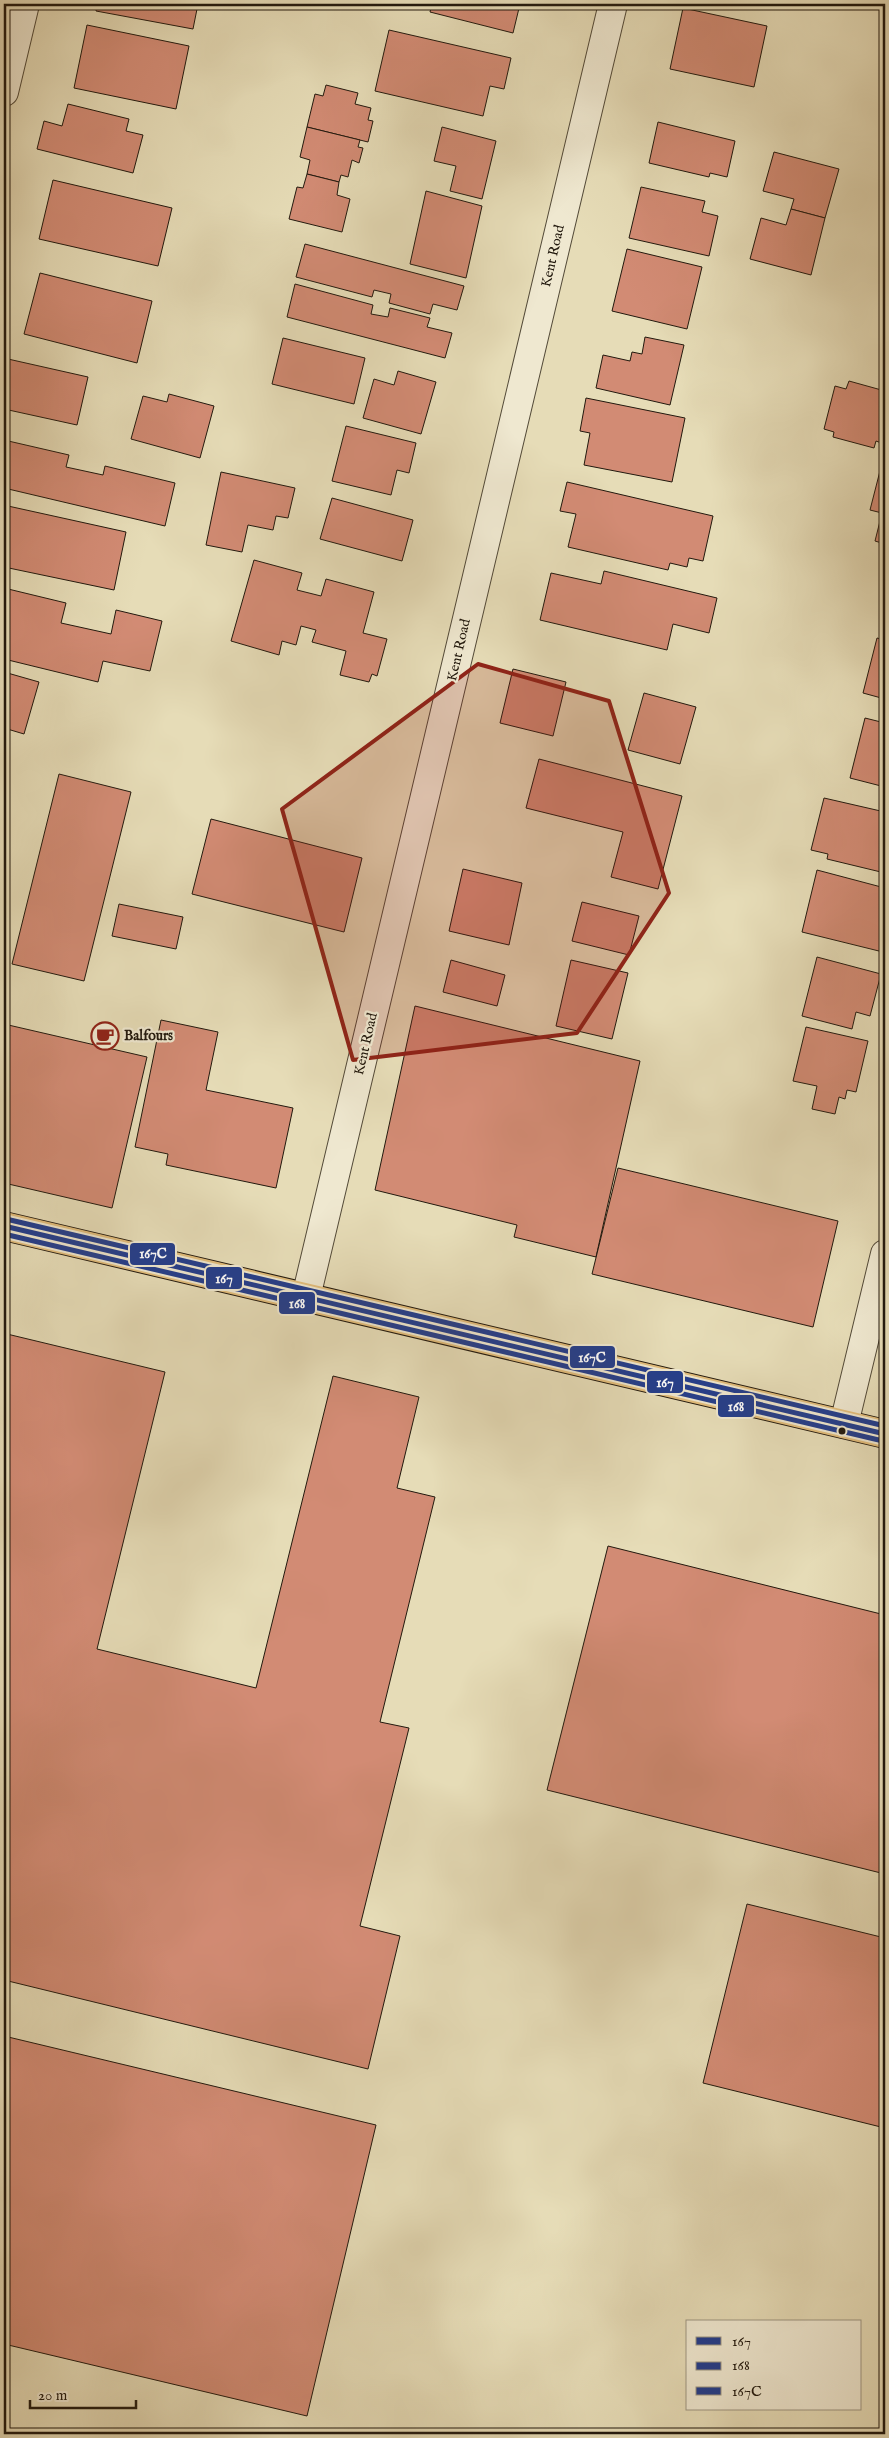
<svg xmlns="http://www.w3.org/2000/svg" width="889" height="2438" viewBox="0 0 889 2438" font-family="'IM FELL English',serif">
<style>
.building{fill:#d28b74;stroke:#22190e}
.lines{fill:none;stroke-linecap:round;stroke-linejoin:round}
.minor-casing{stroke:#534a38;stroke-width:30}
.primary-casing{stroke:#22190e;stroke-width:30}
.minor{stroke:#efe8d0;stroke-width:28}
.primary{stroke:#e3be7c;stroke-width:28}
.bus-1-casing{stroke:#efe8d0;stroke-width:9}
.bus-2-casing{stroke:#efe8d0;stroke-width:9}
.bus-3-casing{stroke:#efe8d0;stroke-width:9}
.bus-1{stroke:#243e8c;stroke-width:5}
.bus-2{stroke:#243e8c;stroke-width:5}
.bus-3{stroke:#243e8c;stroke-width:5}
.marked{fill:#8f2418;fill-opacity:0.2;stroke:#8f2418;stroke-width:4;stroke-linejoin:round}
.bus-dot{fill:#22190e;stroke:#efe8d0;stroke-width:2}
.labels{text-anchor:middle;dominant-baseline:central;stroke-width:4.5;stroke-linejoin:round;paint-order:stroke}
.street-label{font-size:14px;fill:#22190e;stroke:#efe8d0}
.poi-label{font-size:14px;font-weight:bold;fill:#22190e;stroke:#efe8d0;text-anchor:start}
.line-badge{stroke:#efe8d0;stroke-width:2}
.badge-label{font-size:14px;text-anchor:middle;font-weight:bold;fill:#fff}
</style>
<rect width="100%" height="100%" fill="#e6dcb7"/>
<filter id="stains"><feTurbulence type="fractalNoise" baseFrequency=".004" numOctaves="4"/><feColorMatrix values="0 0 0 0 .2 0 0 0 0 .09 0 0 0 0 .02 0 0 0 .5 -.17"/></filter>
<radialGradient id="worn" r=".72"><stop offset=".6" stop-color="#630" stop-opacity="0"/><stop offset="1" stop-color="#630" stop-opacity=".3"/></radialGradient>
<g class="building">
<polygon points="97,4 198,4 193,29 96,11"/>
<polygon points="432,4 520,4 513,33 430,12"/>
<polygon points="683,8 767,26 754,87 670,69"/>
<polygon points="87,25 189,46 176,109 74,88"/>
<polygon points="389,30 511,58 504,89 490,86 483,116 375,91"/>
<polygon points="326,85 358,93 355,104 371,108 368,120 373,121 368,142 307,127 315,94 323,96"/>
<polygon points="68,104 129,119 126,131 143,135 133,173 37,149 44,121 62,126"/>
<polygon points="658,122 735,141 727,177 710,173 709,177 649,163"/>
<polygon points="307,127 360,140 358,147 363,148 359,163 352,160 348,177 341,175 339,182 307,174 310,160 300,157"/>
<polygon points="442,127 496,141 482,199 450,191 456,166 434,161"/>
<polygon points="774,152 839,169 825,218 791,209 794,199 763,191"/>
<polygon points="307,174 339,182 337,195 350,199 342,232 289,219 297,187 303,188"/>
<polygon points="53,180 172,208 158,266 39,239"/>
<polygon points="641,187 705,201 702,212 718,216 709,256 629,238"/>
<polygon points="426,191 482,206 466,278 410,264"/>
<polygon points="791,209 825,218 811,275 750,259 761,218 786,225"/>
<polygon points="305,244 464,286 457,310 433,304 430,314 389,303 391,294 374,290 372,297 296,277"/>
<polygon points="627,249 702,267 687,329 612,311"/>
<polygon points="40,273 152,301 137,363 24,334"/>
<polygon points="295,284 373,305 371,314 388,317 390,308 430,318 427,327 452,333 445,358 287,317"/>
<polygon points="645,337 684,345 670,405 596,388 603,355 630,361 632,352 642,354"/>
<polygon points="283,338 365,358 354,404 272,384"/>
<polygon points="8,359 88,377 77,425 4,409 4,378"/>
<polygon points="398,371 436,382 421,434 363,418 374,379 394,385"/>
<polygon points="849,381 885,391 884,444 876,441 874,448 833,437 834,432 824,429 835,386 846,389"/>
<polygon points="169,394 214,406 200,458 131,439 143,396 167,402"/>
<polygon points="586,398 685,418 672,482 584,465 590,433 580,431"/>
<polygon points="346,426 416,443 409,473 397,470 391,495 332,481"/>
<polygon points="4,440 69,455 66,467 103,475 105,466 175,483 165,526 4,488"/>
<polygon points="881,467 885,468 885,544 875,541 882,513 870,510"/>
<polygon points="221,472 295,488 288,518 276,516 273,530 248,525 242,552 206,545"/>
<polygon points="567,482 713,516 703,561 689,558 687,567 670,563 668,570 568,547 576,514 560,511"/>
<polygon points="332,498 413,520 402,561 320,539"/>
<polygon points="8,506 126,532 114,590 4,567 4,527"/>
<polygon points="254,560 302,573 297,590 321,596 326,579 374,592 363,633 387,639 377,676 372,674 369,682 340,675 346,651 312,642 316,630 301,626 296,645 282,641 279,655 231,641"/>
<polygon points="604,571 717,598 709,633 673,624 667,650 540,620 551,573 601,584"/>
<polygon points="4,588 66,603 61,623 111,634 116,610 162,621 150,671 103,661 98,682 4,659"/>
<polygon points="877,638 885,640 885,699 863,693"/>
<polygon points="513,669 566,682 553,736 500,723"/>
<polygon points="4,672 39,682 24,734 4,728"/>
<polygon points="644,693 696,707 680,764 628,750"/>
<polygon points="865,718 885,723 885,787 850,778"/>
<polygon points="539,759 682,796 658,889 611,877 623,832 526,808"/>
<polygon points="59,774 131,792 84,981 12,964"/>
<polygon points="824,798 885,812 885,873 827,859 828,854 811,850"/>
<polygon points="211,819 362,858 344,932 192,894"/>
<polygon points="463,869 522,883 509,945 449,931"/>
<polygon points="817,870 885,888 885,944 883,952 802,932"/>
<polygon points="582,902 639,916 629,955 572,941"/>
<polygon points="119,904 183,917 176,949 112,936"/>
<polygon points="817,957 881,974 870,1016 856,1012 852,1029 802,1016"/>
<polygon points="451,960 505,975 497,1006 443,992"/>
<polygon points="571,960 628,973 612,1039 556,1026"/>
<polygon points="415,1006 640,1061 596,1257 514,1237 517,1225 375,1190"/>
<polygon points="161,1020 218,1032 206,1090 293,1108 276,1188 166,1165 168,1154 135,1147"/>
<polygon points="4,1024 147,1057 112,1208 4,1183"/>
<polygon points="806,1027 868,1041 856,1092 847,1090 845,1099 839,1097 835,1114 812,1109 817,1086 793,1081"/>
<polygon points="618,1168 838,1221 813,1327 592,1274"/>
<polygon points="7,1334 165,1372 97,1649 256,1688 333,1376 419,1397 397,1488 435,1497 380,1722 409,1728 360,1926 400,1936 368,2069 4,1980 4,1348"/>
<polygon points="608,1546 885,1615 885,1874 547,1790"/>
<polygon points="747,1904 885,1938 885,2128 703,2083"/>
<polygon points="4,2036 376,2125 307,2416 4,2344"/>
</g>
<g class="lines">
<g class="minor-casing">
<g id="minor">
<polyline points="4,92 25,4"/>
<polyline points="306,1297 613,4"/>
<polyline points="844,1424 885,1254"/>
</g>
</g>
<g class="primary-casing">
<polyline id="primary" points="4,1226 885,1434"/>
</g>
<use href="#minor" class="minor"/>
<use href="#primary" class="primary"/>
<g class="bus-1-casing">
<polyline id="bus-1" points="4,1226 885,1434"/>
</g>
<g class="bus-2-casing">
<polyline id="bus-2" points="4,1234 883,1441"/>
</g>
<g class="bus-3-casing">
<polyline id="bus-3" points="6,1219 885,1426"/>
</g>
<use href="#bus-1" class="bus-1"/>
<use href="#bus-2" class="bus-2"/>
<use href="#bus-3" class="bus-3"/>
</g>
<path class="marked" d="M478 664 609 701 669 893 577 1033 353 1060 282 809Z"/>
<defs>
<g id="cafe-ring" transform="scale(1.4375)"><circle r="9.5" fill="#efe8d0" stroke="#8f2418" stroke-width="1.5"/><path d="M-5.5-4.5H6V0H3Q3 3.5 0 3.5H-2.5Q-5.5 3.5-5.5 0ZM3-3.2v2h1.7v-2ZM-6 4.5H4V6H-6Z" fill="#8f2418"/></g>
</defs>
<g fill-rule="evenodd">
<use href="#cafe-ring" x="105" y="1036"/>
</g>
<circle class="bus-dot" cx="842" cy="1431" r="4.5"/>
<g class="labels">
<g class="street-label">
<text transform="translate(553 256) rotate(-77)">Kent Road</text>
<text transform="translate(459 650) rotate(-77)">Kent Road</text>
<text transform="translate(366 1044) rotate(-77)">Kent Road</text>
</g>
<g class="poi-label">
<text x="124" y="1036">Balfours</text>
</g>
</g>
<g class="line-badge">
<rect x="129" y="1242" width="47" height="24" rx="5" fill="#243e8c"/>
<rect x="205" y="1266" width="38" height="24" rx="5" fill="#243e8c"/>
<rect x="278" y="1291" width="38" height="24" rx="5" fill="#243e8c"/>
<rect x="569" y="1345" width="47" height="24" rx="5" fill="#243e8c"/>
<rect x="646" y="1370" width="38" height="24" rx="5" fill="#243e8c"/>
<rect x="717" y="1394" width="38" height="24" rx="5" fill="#243e8c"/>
</g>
<g class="badge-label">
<text x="153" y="1258">167C</text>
<text x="224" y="1283">167</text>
<text x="297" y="1308">168</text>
<text x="592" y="1362">167C</text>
<text x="665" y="1387">167</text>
<text x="736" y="1411">168</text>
</g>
<rect width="889" height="2438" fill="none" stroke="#e6dcb7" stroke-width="20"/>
<rect x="5" y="5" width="879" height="2428" fill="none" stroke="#22190e" stroke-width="2.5"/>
<rect x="10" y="10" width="869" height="2418" fill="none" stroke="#22190e"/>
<rect x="686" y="2320" width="175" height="90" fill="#efe8d0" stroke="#9d9582"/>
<rect x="696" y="2337" width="25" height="8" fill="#243e8c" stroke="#9d9582"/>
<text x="732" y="2346" font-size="15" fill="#22190e">167</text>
<rect x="696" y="2362" width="25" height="8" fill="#243e8c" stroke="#9d9582"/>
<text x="732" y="2370" font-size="15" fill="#22190e">168</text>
<rect x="696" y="2387" width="25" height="8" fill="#243e8c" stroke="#9d9582"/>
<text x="732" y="2396" font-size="15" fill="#22190e">167C</text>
<path d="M30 2400v8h106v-8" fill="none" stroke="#22190e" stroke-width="2.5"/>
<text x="38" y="2400" font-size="15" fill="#22190e" stroke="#efe8d0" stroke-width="4" paint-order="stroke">20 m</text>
<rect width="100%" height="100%" filter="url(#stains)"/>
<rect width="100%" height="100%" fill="url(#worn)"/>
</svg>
